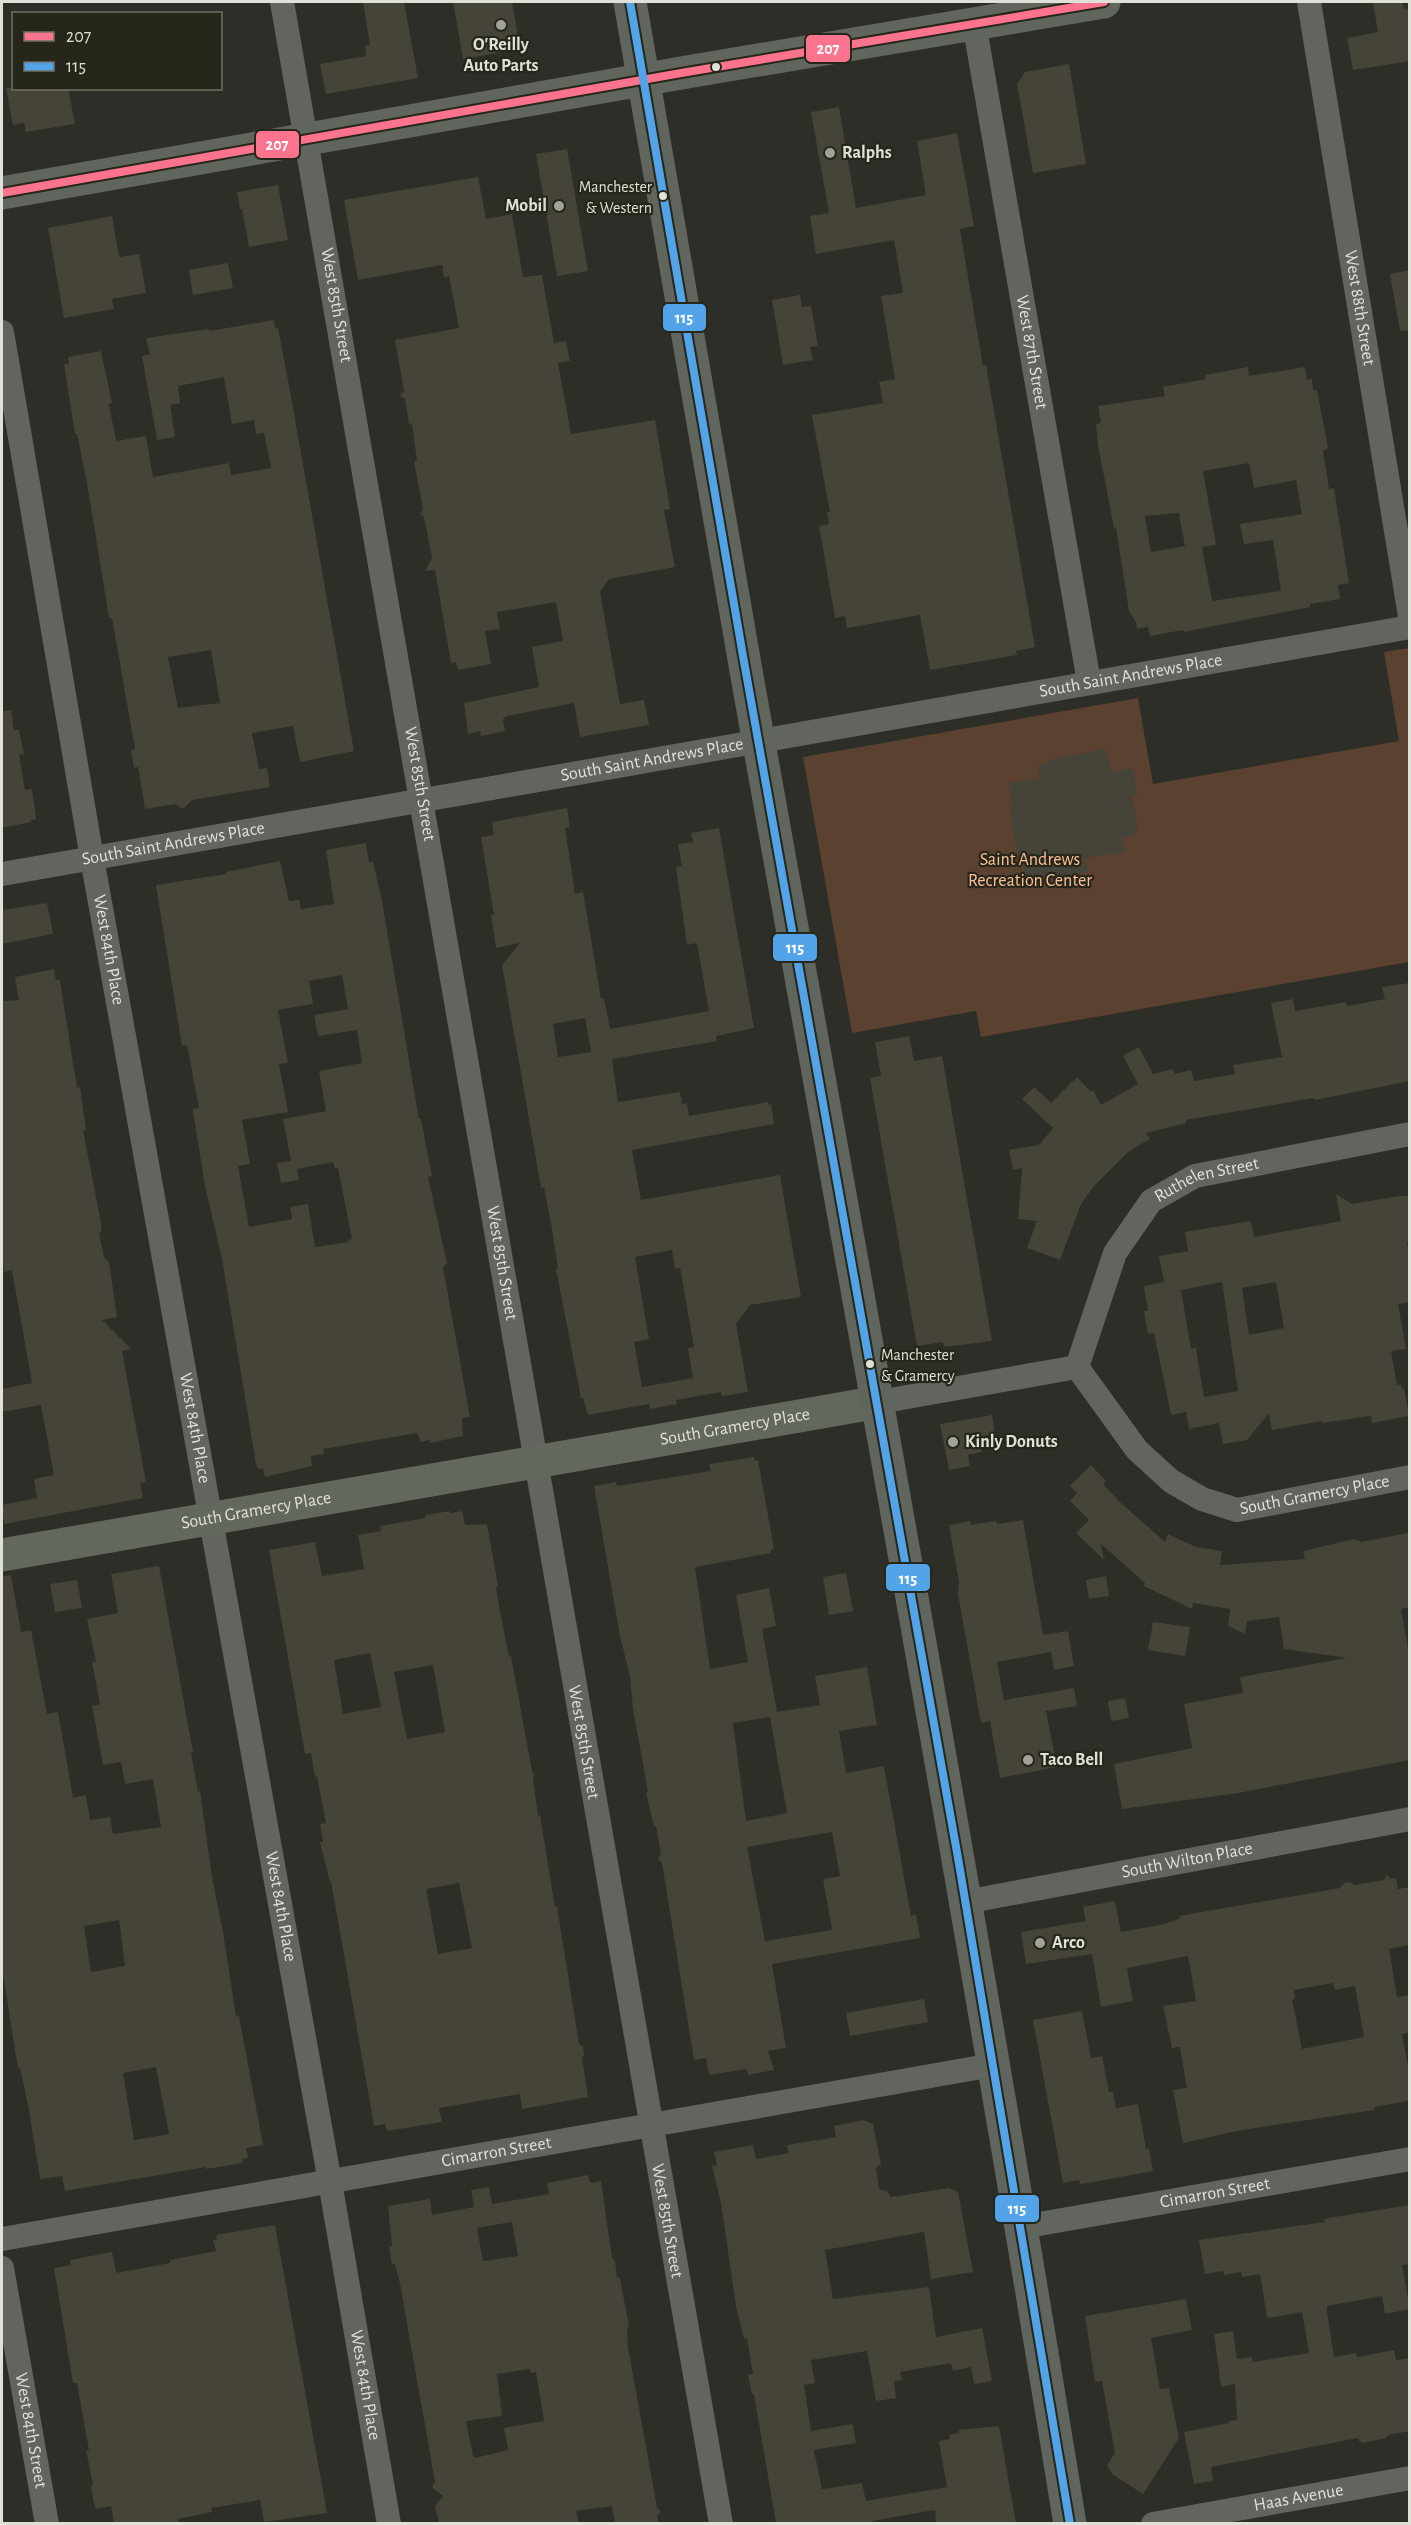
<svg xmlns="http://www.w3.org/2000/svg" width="1411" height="2525" viewBox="0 0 1411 2525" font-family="'Alegreya Sans',sans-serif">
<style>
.green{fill:#5a4130}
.building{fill:#464338;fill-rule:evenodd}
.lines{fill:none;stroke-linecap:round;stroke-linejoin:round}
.street{stroke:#61655e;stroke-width:24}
.secondary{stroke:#63685f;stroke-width:33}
.primary{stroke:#60655d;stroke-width:33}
.bus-1-casing{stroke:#26271a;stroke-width:12}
.bus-2-casing{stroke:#26271a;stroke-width:12}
.bus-1{stroke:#fc738d;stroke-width:8}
.bus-2{stroke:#53a3e8;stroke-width:8}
.poi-dot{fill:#a1a29a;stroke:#26271a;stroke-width:2}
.bus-dot{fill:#dfe0d8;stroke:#26271a;stroke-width:2}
.labels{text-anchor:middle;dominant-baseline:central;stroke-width:4.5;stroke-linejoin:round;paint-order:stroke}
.bus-label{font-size:16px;fill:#dfe0d8;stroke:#26271a;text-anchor:end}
.poi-label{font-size:18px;font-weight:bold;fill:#dfe0d8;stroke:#26271a;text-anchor:start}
.street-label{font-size:18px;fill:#dfe0d8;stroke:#26271a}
.park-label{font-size:18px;fill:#ffc096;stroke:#26271a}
.line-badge{stroke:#26271a;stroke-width:2}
.badge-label{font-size:16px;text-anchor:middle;font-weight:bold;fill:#fff}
</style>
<rect width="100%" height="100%" fill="#2d2e27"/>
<polygon class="green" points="1409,648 1409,962 981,1037 976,1011 852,1033 803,757 1138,698 1153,784 1399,741 1384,652"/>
<g class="building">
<polygon points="363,2 404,2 418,78 326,94 320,64 366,56 365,46 370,45"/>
<polygon points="453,2 512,2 520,49 463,59"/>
<polygon points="1384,2 1402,2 1404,9 1410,8 1410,61 1353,70 1347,38 1378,32 1373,3"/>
<polygon points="1069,64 1086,164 1033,173 1017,84 1025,72"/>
<polygon points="6,88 68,88 75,124 26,132 24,123 13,125"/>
<polygon points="839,107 856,208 926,195 917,141 957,133 974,226 960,229 983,366 986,365 1035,647 1016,651 1017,655 930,670 920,615 847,628 845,616 835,618 819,526 829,524 827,512 830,512 812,415 883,403 879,382 895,379 881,296 903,293 894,240 816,254 810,216 829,213 811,112"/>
<polygon points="567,149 588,271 557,276 536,154"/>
<polygon points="478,177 486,219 512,214 523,277 542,275 554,343 566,341 570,361 558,363 571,434 655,420 670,509 664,510 675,567 609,579 600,592 620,704 644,700 649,725 580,737 574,703 507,716 503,719 505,731 481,736 480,731 468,734 464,703 539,687 532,647 563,641 556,602 497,612 500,629 485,631 491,664 458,670 456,662 451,663 435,570 425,571 432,558 424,517 420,514 423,509 414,461 417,461 412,424 409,424 405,399 400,396 404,391 395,340 459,328 449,276 444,277 442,265 358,280 344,200"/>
<polygon points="278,185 288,240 249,247 242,209 240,209 237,192"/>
<polygon points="112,216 119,257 139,254 146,293 112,299 114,309 64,318 48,228"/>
<polygon points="228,263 233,288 193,295 189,270"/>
<polygon points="1410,270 1410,330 1400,331 1390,274"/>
<polygon points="800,295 802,307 811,306 818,346 810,347 813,360 783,365 772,300"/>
<path d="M274 320 275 328H278L288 380 354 751 300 762 293 726 252 733 259 769 267 768 270 787 192 800 183 809 175 804 145 809 138 767 134 768 131 750 135 749 112 618H109L87 483 77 434H75L64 364H69L68 357 101 351 112 403 109 404 116 441 146 436 153 477 229 463 231 475 271 468 264 433 256 434 254 420 232 424 224 377 178 386 180 403 170 405 175 437 157 440 142 356 150 354 146 338 209 329 210 331ZM211 650 220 703 178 708 168 657Z"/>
<path d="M1248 367 1249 376 1305 367 1307 380 1312 379 1313 390H1317L1328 448 1323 451 1329 489 1334 488 1349 583 1338 585 1340 599 1310 604V607L1184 632 1183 630 1150 636 1148 627 1137 629 1136 622 1129 611 1116 528H1114L1098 445 1096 424 1101 423 1098 406 1165 396 1163 387 1206 379 1205 375ZM1249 463 1254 488 1296 480 1302 514 1240 524 1244 544 1273 540 1281 591 1212 601 1202 547 1216 545 1203 471ZM1179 513 1185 546 1151 552 1145 516Z"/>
<polygon points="11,710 14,730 19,730 24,754 19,755 25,790 32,789 36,819 31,820 31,822 2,828 2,711"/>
<polygon points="1107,749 1111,772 1133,768 1137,795 1132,796 1138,829 1134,830 1135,836 1123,838 1125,852 1085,858 1088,872 1026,883 1023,863 1019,864 1009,803 1012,803 1009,783 1040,778 1038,765 1048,763 1048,760"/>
<path d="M567 808 570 827 565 828 575 894 583 892 601 999 604 998 610 1029 709 1011 697 943 687 945 676 867 682 866 678 844 693 842 691 833 719 828 754 1028 716 1036 717 1041 612 1059 618 1102 680 1092 682 1104 687 1103 689 1116 768 1102V1105L771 1104 774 1124 632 1150 641 1200 780 1175 801 1297 750 1305 736 1324 748 1392 722 1396 721 1392 676 1400 677 1404 650 1409 649 1404 588 1415 583 1398H581L556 1269H558L552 1229 544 1187 541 1188 502 965 520 943 496 948 491 915H494L481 837 494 835 492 822ZM585 1018 591 1052 558 1057 553 1024ZM672 1250 675 1269 680 1268 694 1347 688 1348 693 1378 642 1387 634 1342 649 1339 635 1257Z"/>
<path d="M366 843 369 862H373L382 901 419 1119H421L426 1145 432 1176 428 1177 447 1263 443 1267 470 1417 462 1418 463 1436 430 1443V1440L421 1442 417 1433 323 1449 324 1454 311 1456 312 1466 265 1477 263 1468 258 1469 256 1464 222 1259 205 1186 193 1112V1109L199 1108 187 1045 182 1046 156 885 226 874V872L280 861 289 901 299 900 301 909 334 904 326 850ZM342 975 348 1009 314 1015 318 1036 357 1030 362 1063 319 1071 326 1111 283 1119 291 1161 277 1163 281 1183 299 1180 297 1169 333 1162 335 1169 338 1168 352 1239 348 1240 349 1242 315 1247 308 1204 290 1207 292 1219 249 1227 238 1166 250 1164 242 1120 288 1112 279 1064 288 1063 278 1010 313 1004 309 981Z"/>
<polygon points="47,903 53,934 2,944 2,910"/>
<polygon points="54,969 56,980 60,980 77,1088 80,1087 86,1130 83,1130 101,1223 101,1232 99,1233 104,1257 109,1262 117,1317 102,1320 131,1349 122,1351 146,1482 140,1483 143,1498 4,1524 2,1505 37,1498 34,1479 54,1475 41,1405 2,1412 2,1389 32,1383 12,1270 4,1272 2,1255 2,1001 19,1000 15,977"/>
<polygon points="1410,983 1410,1081 1315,1100 1314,1098 1186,1120 1186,1123 1146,1133 1150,1139 1128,1152 1094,1186 1081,1204 1060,1260 1027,1248 1037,1221 1018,1219 1022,1168 1013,1170 1009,1150 1039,1145 1053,1128 1022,1099 1034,1087 1051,1103 1077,1077 1091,1092 1093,1090 1101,1105 1138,1084 1123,1056 1139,1047 1153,1074 1173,1069 1175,1074 1191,1070 1194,1081 1235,1074 1233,1065 1282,1057 1271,1003 1293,999 1295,1011 1346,1002 1347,1006 1385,999 1382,987"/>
<polygon points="909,1036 914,1061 942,1056 992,1341 952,1346 944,1346 943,1342 917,1346 870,1078 881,1076 875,1042"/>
<path d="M1336 1194 1352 1204 1399 1196H1410V1242H1407L1410 1259V1302L1398 1304 1406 1349 1391 1351 1397 1385 1401 1384 1402 1389 1404 1388 1409 1416 1372 1423 1371 1416 1322 1423V1421L1272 1430 1269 1413 1247 1440 1223 1444 1219 1423 1189 1429 1186 1412 1171 1415 1154 1333 1148 1334 1144 1311H1148L1144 1286 1164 1282 1159 1256 1188 1251 1185 1232 1251 1221 1254 1237 1341 1221ZM1222 1282 1238 1391 1204 1397 1196 1348 1191 1349 1181 1290ZM1276 1282 1284 1328 1249 1335 1242 1288Z"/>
<polygon points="992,1415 995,1434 979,1437 982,1452 968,1455 970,1466 949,1470 940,1424"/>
<path d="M754 1457 755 1461 758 1460 774 1549H771V1553L695 1567 710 1669 748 1662 736 1595 769 1588 776 1626 762 1629 777 1712 820 1705 815 1676 867 1667 877 1725 839 1731 846 1773 884 1766 911 1916 916 1915 920 1938 772 1964 786 2048 768 2051 774 2070 748 2075 747 2069 709 2075 706 2058 694 2060 662 1863 658 1859 661 1854 656 1826H654L646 1793 648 1792 633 1709 630 1677 620 1636 594 1486 616 1482 617 1486 711 1471 709 1464ZM770 1717 787 1813 746 1821 733 1723ZM832 1832 840 1876 823 1879 832 1930 765 1941 747 1847Z"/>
<polygon points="1091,1465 1106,1481 1103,1484 1121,1503 1165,1542 1168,1534 1196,1547 1222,1551 1220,1565 1305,1559 1303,1551 1354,1539 1361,1542 1408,1533 1410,1607 1401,1609 1410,1660 1410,1760 1238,1793 1122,1809 1114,1764 1192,1748 1184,1704 1243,1693 1240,1677 1347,1658 1284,1649 1279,1617 1247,1621 1245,1634 1228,1626 1230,1609 1193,1603 1192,1609 1144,1586 1145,1583 1101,1544 1104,1560 1076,1533 1089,1520 1070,1501 1077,1493 1070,1486"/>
<path d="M450 1511V1513L462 1511 465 1525 487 1524 498 1586 496 1587 499 1606 509 1656H511L532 1771 534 1774 533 1778 538 1816 540 1815 555 1907 557 1906 579 2044 583 2047 584 2055 582 2058 588 2097 522 2109 520 2094 439 2108 442 2122 387 2131 385 2124 374 2126 331 1881 330 1882 320 1842H323L320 1824 326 1823 317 1776 315 1777 311 1753 305 1754 269 1550 315 1542 322 1576 364 1569 358 1535 381 1531 380 1526 425 1518 426 1515ZM370 1653 381 1707 343 1714 334 1660ZM433 1665 445 1732 407 1739 394 1672ZM459 1883 472 1948 438 1954 426 1889Z"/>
<polygon points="1023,1520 1043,1635 1068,1631 1074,1666 1054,1670 1051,1652 997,1662 1004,1700 1074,1688 1077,1706 1046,1711 1057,1767 1000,1778 990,1721 981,1723 958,1594 959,1582 949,1525 970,1521 971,1525 996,1521 997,1524"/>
<path d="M159 1566 193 1752H191L198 1792 200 1791 212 1877 223 1932 236 2016H239L263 2145 246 2148 248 2158 242 2159 243 2163 206 2169V2167L65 2191 62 2176 40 2179 29 2110 20 2068 18 2069 2 1967V1576L11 1575 21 1632 31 1630 47 1714 58 1712 73 1798 86 1795 90 1820 110 1817 113 1834 161 1827 153 1779 125 1784 121 1762 103 1765 92 1706 100 1704 92 1662H96L87 1619 118 1613 111 1574ZM119 1920 125 1966 91 1972 84 1926ZM156 2067 169 2134 134 2140 123 2073Z"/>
<polygon points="846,1573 853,1611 829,1615 823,1577"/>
<polygon points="1106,1576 1109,1596 1089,1599 1086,1580"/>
<polygon points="77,1580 82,1608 55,1612 50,1584"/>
<polygon points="1153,1622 1190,1627 1185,1656 1148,1650"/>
<polygon points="1125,1698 1129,1718 1111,1721 1108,1701"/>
<path d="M1387 1875 1391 1879 1396 1878 1398 1889 1410 1887V1945L1389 1949 1397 1997 1410 1995V2032L1402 2034 1410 2077V2094L1408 2101 1374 2107V2110L1242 2130 1183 2143 1173 2090 1187 2088 1180 2047 1172 2048 1163 2006 1196 2001 1188 1956 1127 1968 1133 2001 1101 2007 1092 1954 1026 1964 1021 1932 1086 1921 1083 1907 1115 1901 1121 1932 1159 1925 1180 1919 1179 1916 1340 1888 1344 1883 1350 1882 1355 1885 1384 1880ZM1333 1983 1335 1990 1355 1986 1364 2037 1302 2049 1292 1999H1295L1294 1990Z"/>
<polygon points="924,1999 928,2022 850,2036 846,2013"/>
<polygon points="1082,2011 1091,2058 1102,2056 1109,2092 1113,2092 1116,2108 1138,2104 1146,2149 1149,2148 1153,2171 1088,2183 1080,2184 1079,2180 1063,2183 1033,2020"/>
<polygon points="864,2120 873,2124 881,2164 876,2168 879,2189 887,2191 891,2197 949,2188 958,2192 973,2272 931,2279 924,2232 825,2250 833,2299 929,2287 936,2337 982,2328 992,2381 974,2384 971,2367 953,2371 951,2363 900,2372 902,2380 894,2381 896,2398 876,2401 867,2351 811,2360 815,2383 804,2385 811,2431 853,2424 856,2443 814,2450 822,2489 862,2483 866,2501 947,2487 939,2441 950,2439 949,2435 959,2433 959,2430 999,2426 1016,2523 936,2523 935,2510 872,2521 873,2523 776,2523 754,2394 752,2394 748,2375 753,2374 747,2338 744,2339 736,2306 721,2203 712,2166 717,2165 714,2152 753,2145 756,2159 789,2153 787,2145 836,2137 834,2126"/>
<path d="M588 2175 590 2183 601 2181 612 2258 615 2260 617 2278H620L629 2327 627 2328 628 2348 636 2391 657 2508 661 2511 657 2516 659 2523H615L612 2506 576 2511 579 2523H439L435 2506 443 2496 432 2487 435 2482 400 2284 395 2264H392L389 2246H392L388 2206 430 2199 432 2215 474 2207 471 2190 489 2187 492 2204 549 2194 547 2183ZM512 2222 518 2256 483 2261 477 2228ZM530 2369 531 2373 536 2372 544 2421 504 2428 508 2450 475 2458 473 2456 466 2421 502 2416 497 2374Z"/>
<polygon points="1410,2205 1410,2264 1402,2265 1410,2309 1385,2314 1382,2296 1327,2306 1327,2311 1334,2357 1356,2353 1357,2357 1394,2350 1396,2360 1410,2358 1410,2431 1388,2435 1386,2438 1363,2443 1359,2441 1358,2438 1211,2467 1213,2481 1194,2484 1184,2432 1229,2423 1229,2421 1237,2420 1235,2384 1221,2387 1214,2334 1233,2331 1237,2359 1252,2357 1253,2362 1309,2353 1302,2312 1267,2318 1260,2274 1242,2277 1241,2272 1224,2275 1223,2271 1205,2274 1199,2240 1325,2222 1324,2219 1334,2217"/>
<polygon points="275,2225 327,2513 264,2522 260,2500 211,2508 212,2512 178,2519 179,2523 114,2523 111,2506 96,2509 94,2504 91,2486 93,2485 86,2450 89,2450 77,2383 73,2383 54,2268 71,2265 70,2260 112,2252 116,2273 170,2263 170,2260 216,2251 213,2240 217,2240 216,2235"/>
<polygon points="1186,2299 1192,2330 1151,2338 1160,2389 1169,2388 1179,2438 1143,2494 1112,2474 1107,2465 1115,2453 1102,2381 1095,2382 1085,2316"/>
</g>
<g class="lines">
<g class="street">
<path id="s1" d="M282 2C434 841 569 1684 721 2524"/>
<path id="s2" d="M1309 2 1410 616"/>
<path id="s3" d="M974 23 1089 682"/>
<path id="s4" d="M2 332 92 858 330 2182 389 2524"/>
<path id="s5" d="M2 874 1410 627"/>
<path id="s6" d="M1077 1367 1115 1253 1151 1201 1195 1176 1410 1134"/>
<path id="s7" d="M1077 1367 1137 1450 1171 1481 1202 1499 1237 1510 1410 1477"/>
<polyline points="879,1402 1077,1367"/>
<path id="s8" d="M965 1902 1410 1819"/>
<path id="s9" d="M1022 2227 1410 2159"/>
<path id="s10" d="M2 2239 993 2065"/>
<path id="s11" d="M2 2268 47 2524"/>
<path id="s12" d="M1153 2524 1410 2478"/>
</g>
<path class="secondary" id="s13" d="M2 1555 879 1402"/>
<g class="primary">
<path d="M630 2C675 250 715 500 760 749 866 1340 974 1931 1070 2524"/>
<polyline points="2,193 687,72 1104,2"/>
</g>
<g class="bus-1-casing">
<polyline id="bus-1" points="2,193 687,72 1104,2"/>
</g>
<g class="bus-2-casing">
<polyline id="bus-2" points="630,2 743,656 958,1858 1070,2524"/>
</g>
<use href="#bus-1" class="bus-1"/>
<use href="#bus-2" class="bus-2"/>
</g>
<g class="poi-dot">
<circle cx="501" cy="25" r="6"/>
<circle cx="830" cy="153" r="6"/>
<circle cx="559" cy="206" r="6"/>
<circle cx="953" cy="1442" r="6"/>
<circle cx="1028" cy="1760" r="6"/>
<circle cx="1040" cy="1943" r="6"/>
</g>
<g class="bus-dot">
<circle cx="716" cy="67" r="5"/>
<circle cx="663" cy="196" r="5"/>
<circle cx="870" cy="1364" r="5"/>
</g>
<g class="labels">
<g class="bus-label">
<text x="652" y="187">Manchester<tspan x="652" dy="21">&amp; Western</tspan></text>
<text x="881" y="1355" text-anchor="start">Manchester<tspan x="881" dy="21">&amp; Gramercy</tspan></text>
</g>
<g class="poi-label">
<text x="501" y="45" text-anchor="middle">O'Reilly<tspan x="501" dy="21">Auto Parts</tspan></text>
<text x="842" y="153">Ralphs</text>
<text x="547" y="206" text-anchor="end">Mobil</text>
<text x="965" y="1442">Kinly Donuts</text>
<text x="1040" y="1760">Taco Bell</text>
<text x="1052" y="1943">Arco</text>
</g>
<g class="street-label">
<text stroke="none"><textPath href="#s1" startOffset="308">West 85th Street</textPath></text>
<text stroke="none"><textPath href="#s2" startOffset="310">West 88th Street</textPath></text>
<text stroke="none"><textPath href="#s3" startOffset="334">West 87th Street</textPath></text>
<text stroke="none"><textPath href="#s5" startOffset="1146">South Saint Andrews Place</textPath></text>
<text stroke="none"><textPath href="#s5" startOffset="660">South Saint Andrews Place</textPath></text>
<text stroke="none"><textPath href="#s1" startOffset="794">West 85th Street</textPath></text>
<text stroke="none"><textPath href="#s5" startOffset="174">South Saint Andrews Place</textPath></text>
<text stroke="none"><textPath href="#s4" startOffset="627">West 84th Place</textPath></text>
<text stroke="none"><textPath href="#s6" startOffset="244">Ruthelen Street</textPath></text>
<text stroke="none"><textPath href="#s1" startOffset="1280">West 85th Street</textPath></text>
<text stroke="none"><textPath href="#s13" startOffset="744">South Gramercy Place</textPath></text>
<text stroke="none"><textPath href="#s4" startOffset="1113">West 84th Place</textPath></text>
<text stroke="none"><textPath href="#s7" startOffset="300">South Gramercy Place</textPath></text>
<text stroke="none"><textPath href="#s13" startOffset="258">South Gramercy Place</textPath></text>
<text stroke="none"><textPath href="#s1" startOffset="1766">West 85th Street</textPath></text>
<text stroke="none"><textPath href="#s8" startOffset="226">South Wilton Place</textPath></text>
<text stroke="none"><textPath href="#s4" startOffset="1599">West 84th Place</textPath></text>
<text stroke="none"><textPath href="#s10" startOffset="502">Cimarron Street</textPath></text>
<text stroke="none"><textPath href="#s9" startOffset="196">Cimarron Street</textPath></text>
<text stroke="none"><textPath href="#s1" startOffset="2252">West 85th Street</textPath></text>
<text stroke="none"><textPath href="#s4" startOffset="2085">West 84th Place</textPath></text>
<text stroke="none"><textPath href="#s11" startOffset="165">West 84th Street</textPath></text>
<text stroke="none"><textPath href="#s12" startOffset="148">Haas Avenue</textPath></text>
</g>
<g class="park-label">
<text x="1030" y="860">Saint Andrews<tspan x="1030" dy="21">Recreation Center</tspan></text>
</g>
</g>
<g class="line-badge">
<rect x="805" y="34" width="46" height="29" rx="6" fill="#fc738d"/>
<rect x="255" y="130" width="45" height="29" rx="6" fill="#fc738d"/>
<rect x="662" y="303" width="45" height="29" rx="6" fill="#53a3e8"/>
<rect x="772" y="933" width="46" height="29" rx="6" fill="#53a3e8"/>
<rect x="885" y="1563" width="46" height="29" rx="6" fill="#53a3e8"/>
<rect x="994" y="2194" width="46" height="29" rx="6" fill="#53a3e8"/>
</g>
<g class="badge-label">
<text x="828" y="54">207</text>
<text x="277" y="150">207</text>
<text x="684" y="323">115</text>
<text x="795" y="953">115</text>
<text x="908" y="1584">115</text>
<text x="1017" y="2214">115</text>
</g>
<rect width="1411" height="2525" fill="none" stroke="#dfe0d8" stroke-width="6"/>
<rect x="12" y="12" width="210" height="78" fill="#26271a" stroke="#707166" stroke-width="1.5"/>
<rect x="24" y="32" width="30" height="9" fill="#fc738d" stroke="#707166" stroke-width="1.5"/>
<text x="66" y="42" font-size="18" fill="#dfe0d8">207</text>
<rect x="24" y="62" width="30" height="9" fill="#53a3e8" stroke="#707166" stroke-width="1.5"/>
<text x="66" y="72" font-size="18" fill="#dfe0d8">115</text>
</svg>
